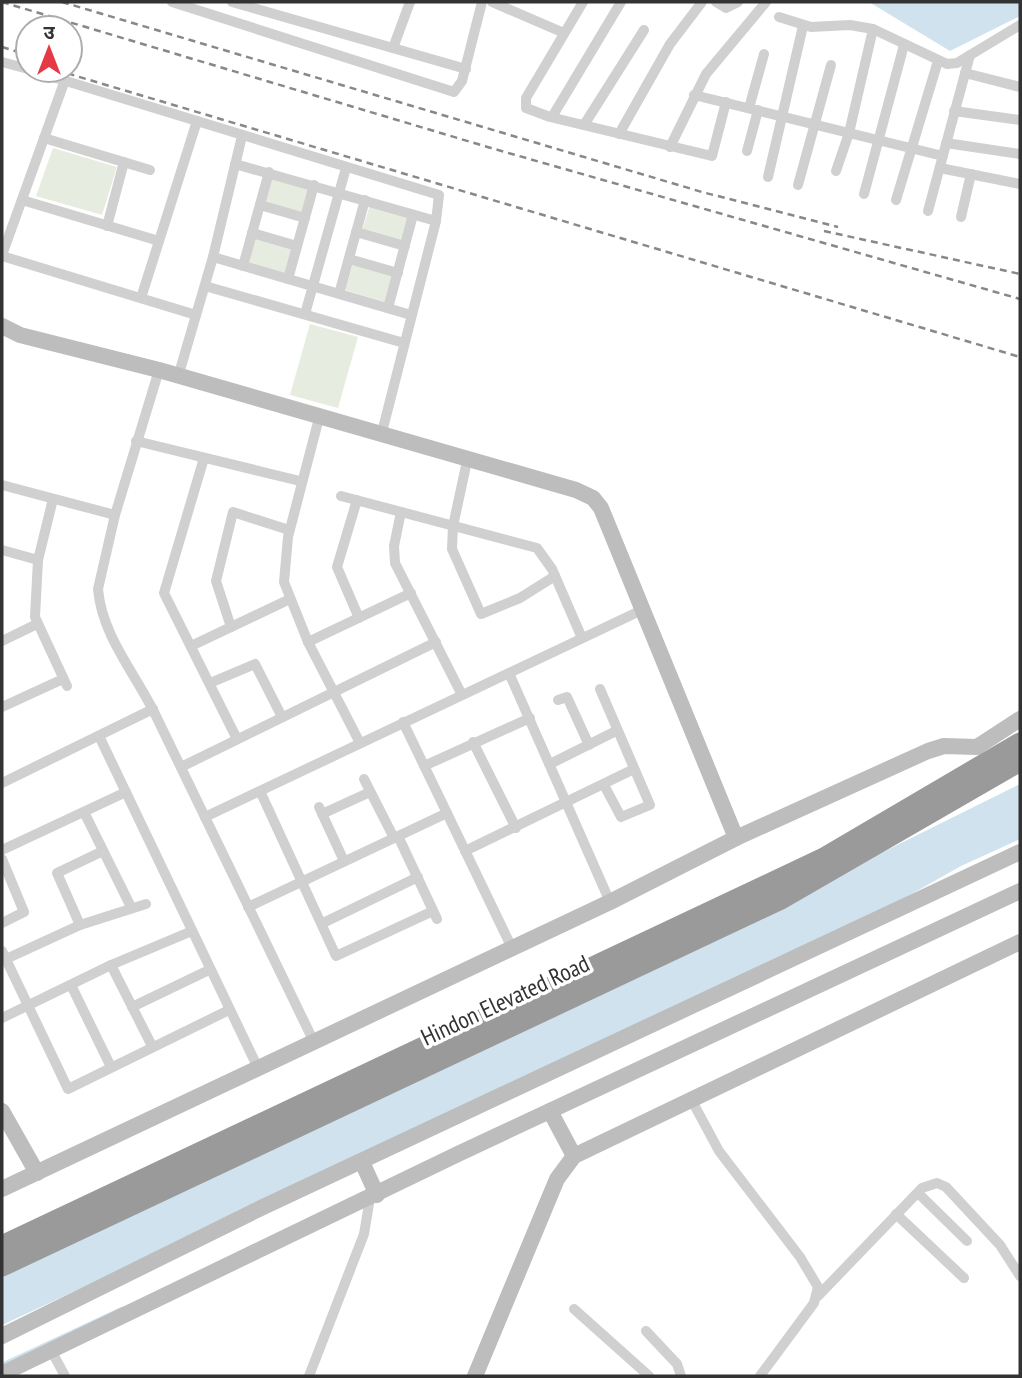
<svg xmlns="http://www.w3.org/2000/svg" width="1022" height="1378" viewBox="0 0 1022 1378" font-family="'PT Sans Narrow','Noto Sans Devanagari',sans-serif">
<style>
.green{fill:#e6ecdf}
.water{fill:#cfe2ee}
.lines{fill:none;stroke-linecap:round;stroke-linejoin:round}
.stream{stroke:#cfe2ee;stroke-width:2.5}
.street{stroke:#d0d0d0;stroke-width:10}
.secondary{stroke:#bdbdbd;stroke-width:16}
.rail{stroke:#888;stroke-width:2.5;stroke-dasharray:7 5;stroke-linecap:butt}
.highway-bridge{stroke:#9a9a9a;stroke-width:21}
.labels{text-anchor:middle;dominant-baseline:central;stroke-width:7;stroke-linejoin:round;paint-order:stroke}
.street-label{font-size:24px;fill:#333;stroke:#fff}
</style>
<rect width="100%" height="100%" fill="#fff"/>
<g class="green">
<polygon points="53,148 117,167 102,215 36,196"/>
<polygon points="271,176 311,187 303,214 263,202"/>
<polygon points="370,205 410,217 402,243 362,231"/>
<polygon points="254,236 294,248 286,274 246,263"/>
<polygon points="353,264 392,275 385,302 345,290"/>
<polygon points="310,324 358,337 338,408 290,395"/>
</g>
<g class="water">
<polygon points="869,2 1020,2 1020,16 950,51"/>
<polygon points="1020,784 1020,839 961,866 830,940 2,1325 2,1264 316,1112 883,852"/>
</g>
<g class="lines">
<polyline class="stream" points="2,1364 122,1308"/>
<g class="street">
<polyline points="172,2 454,92 462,81 482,2"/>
<polyline points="232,2 466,69"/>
<polyline points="492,2 564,33"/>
<polyline points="583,2 526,98 526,108 550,117 712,156 726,102"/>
<polyline points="716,2 726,8 738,2"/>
<polyline points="779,17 811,27 850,25 873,29 947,64 957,63 1020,25"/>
<polyline points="393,48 410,2"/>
<polyline points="2,62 28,69"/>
<polyline points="30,70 439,195 436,221 381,436"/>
<polyline points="965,73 1020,87"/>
<polyline points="694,95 943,156"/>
<polyline points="749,108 764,54"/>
<polyline points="954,111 1020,120"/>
<polyline points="552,117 621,2"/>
<polyline points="584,125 644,30"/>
<polyline points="619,134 670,44 702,2"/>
<polyline points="44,138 150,170"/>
<polyline points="946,143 1020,154"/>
<polyline points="670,147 706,74 766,2"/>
<polyline points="747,151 758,110"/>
<polyline points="235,164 436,221"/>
<polyline points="940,168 1020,184"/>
<polyline points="836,171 849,133 873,29"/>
<polyline points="768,177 803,26"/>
<polyline points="798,185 831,65"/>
<polyline points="864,194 904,45"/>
<polyline points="22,200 159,241"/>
<polyline points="896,200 938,61"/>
<polyline points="260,205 305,218"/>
<polyline points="928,211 970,55"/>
<polyline points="961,217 971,174"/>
<polyline points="107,226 124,162"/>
<polyline points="356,232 405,246"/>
<polyline points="252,233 297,246"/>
<polyline points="2,255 65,80"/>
<polyline points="2,256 196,315"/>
<polyline points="213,257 411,315"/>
<polyline points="349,259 398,273"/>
<polyline points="243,266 269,172"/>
<polyline points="288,279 314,185"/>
<polyline points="205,286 404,343"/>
<polyline points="339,294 365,200"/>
<polyline points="141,298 197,121"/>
<polyline points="388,308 413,215"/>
<polyline points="305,314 346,168"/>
<path d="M159 370 115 515 98 589C102 636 135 673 155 714 208 823 261 933 314 1042"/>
<polyline points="178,377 213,257 242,136"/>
<polyline points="319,418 288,537 284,582 308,642 360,743"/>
<polyline points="136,441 300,481"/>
<polyline points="204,458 164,593 237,739"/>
<polyline points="467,461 453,526 452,549 481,614 520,598 555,576"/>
<polyline points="2,485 115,515"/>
<polyline points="341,496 537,548 552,569 582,638"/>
<polyline points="53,499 38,560 35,617 67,686"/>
<polyline points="357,500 337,567 359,618"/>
<polyline points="401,512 394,546 395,563 462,695"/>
<polyline points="2,550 38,560"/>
<polyline points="231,627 216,581 233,512 289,530"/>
<polyline points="2,641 37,624"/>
<polyline points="308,642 411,593"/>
<polyline points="191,646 290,599"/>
<polyline points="509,673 610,902"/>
<polyline points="210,683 255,664 282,717"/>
<polyline points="600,689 650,805 621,817 604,785"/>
<polyline points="558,700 567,697 589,745"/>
<polyline points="2,707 63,679"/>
<polyline points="403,722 512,948"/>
<polyline points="99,736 258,1068"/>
<polyline points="473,742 516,828"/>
<polyline points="550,764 616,731"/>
<polyline points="424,766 530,718"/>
<polyline points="181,767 436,642"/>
<polyline points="364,779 394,838"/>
<polyline points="2,783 153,709"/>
<polyline points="260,791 336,956 433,911"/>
<polyline points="319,807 344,861"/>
<polyline points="84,812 131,907"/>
<polyline points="322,814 370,792"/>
<polyline points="205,817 644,609"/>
<polyline points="398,836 437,919"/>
<polyline points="2,850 126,792"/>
<polyline points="465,851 634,769"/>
<polyline points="2,859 24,912 2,923"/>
<polyline points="248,907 447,813"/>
<polyline points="323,923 418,877"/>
<polyline points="80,925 57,873 103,851"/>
<polyline points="2,951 68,1089 229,1010"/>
<polyline points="6,959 80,925 146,904"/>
<polyline points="111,965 152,1046"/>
<polyline points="71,985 111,1067"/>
<polyline points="132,1007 209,970"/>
<polyline points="2,1018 111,965 192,931"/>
<polyline points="691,1099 719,1151 800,1257 818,1287 814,1303 760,1376"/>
<polyline points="918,1193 967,1241"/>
<polyline points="896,1214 964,1278"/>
<polyline points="818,1296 922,1188 937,1183 946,1187 1000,1245 1020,1276"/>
<polyline points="574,1309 649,1376"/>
<polyline points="646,1331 677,1364 681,1376"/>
<polyline points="51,1350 65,1376"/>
<polyline points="309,1376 364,1234 370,1198"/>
</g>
<g class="secondary">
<polyline points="2,326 20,335 159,370 576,490 593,498 601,508 736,838"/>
<polyline points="2,1111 37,1173"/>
<polyline points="550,1111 574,1156"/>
<polyline points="362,1162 377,1195"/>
<polyline points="2,1189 610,902 736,838 928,751 944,746 977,747 1020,719"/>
<polyline points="2,1336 263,1207 1020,852"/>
<polyline points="2,1374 460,1153 1020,891"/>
<polyline points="475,1376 557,1179 574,1156 1020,942"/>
</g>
<g class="rail">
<polyline points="2,2 491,148 1020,299"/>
<polyline points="62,2 702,192 838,227"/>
<polyline points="2,47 28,55"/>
<polyline points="56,70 1020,357"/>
<polyline points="824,231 1020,274"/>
</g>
<g class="highway-bridge">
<polyline points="2,1246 824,858 1020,743"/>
<polyline points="2,1266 781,899 1020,761"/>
</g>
</g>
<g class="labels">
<g class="street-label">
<text transform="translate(505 1000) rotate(-25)">Hindon Elevated Road</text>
</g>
</g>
<rect width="1022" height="1378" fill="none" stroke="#333333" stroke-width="7"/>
<g transform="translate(49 49)"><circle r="33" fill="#ffffff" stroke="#adadad" stroke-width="2"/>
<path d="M0-5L12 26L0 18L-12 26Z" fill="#e63946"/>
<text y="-10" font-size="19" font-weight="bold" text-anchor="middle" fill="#333333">उ</text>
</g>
</svg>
